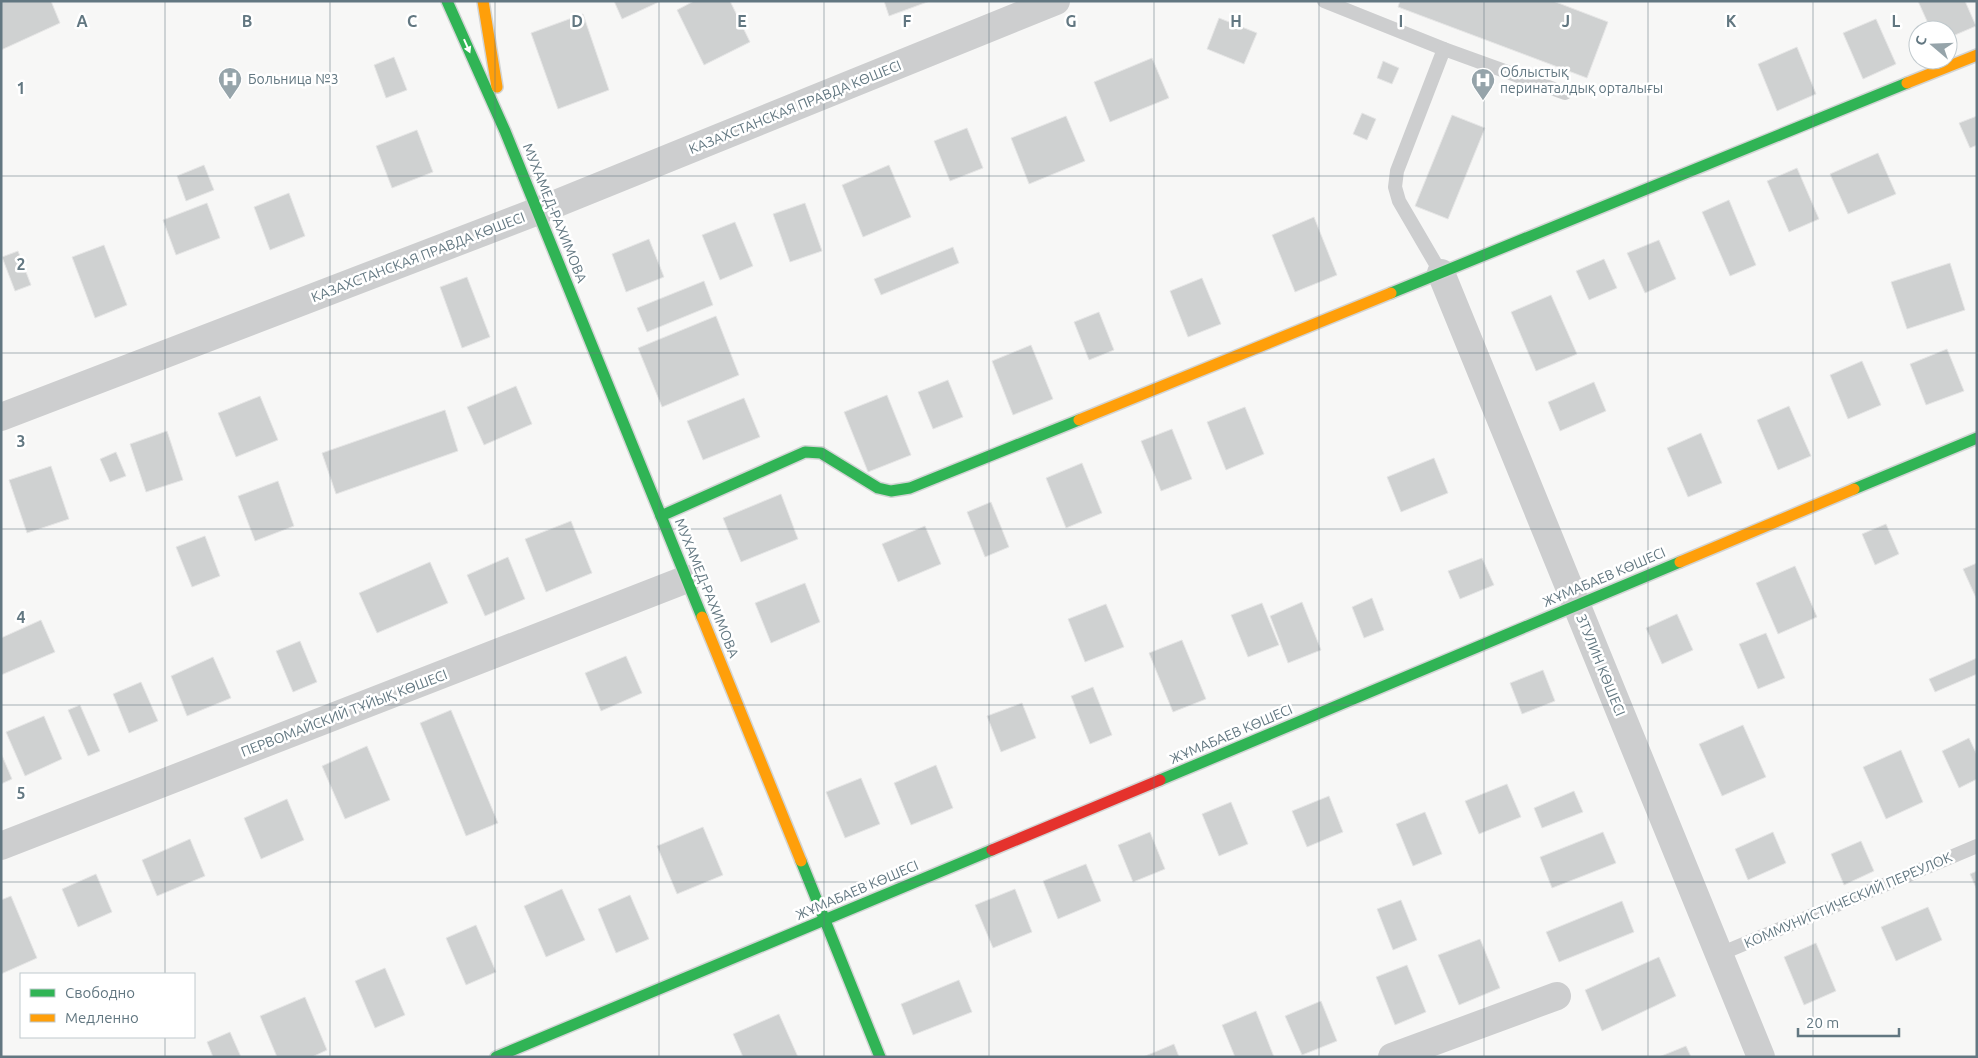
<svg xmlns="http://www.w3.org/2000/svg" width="1978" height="1058" viewBox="0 0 1978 1058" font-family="Ubuntu,sans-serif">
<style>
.building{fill:#cfd1d1;stroke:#e6e6e6}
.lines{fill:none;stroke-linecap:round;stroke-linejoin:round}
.fast-casing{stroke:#d2d4d4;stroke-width:14}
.slow-casing{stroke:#d2d4d4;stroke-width:14}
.jam-casing{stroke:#d2d4d4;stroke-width:14}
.lane{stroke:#cdcecf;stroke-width:14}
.street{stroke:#cdcecf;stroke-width:28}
.fast{stroke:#30b455;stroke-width:11}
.slow{stroke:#ff9f0a;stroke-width:11}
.jam{stroke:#e5322d;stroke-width:11}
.oneway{fill:#fff}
.grid{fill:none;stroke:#627781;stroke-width:1;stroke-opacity:0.55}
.labels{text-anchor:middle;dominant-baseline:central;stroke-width:5;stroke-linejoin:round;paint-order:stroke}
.poi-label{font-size:14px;fill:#627781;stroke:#fff;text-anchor:start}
.street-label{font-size:14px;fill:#627781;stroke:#fff}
.grid-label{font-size:16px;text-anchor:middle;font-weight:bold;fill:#627781;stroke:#fff;stroke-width:5;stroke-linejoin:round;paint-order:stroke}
</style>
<rect width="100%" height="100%" fill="#f7f7f6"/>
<g class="building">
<polygon points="1,1 51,1 60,23 1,50"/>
<polygon points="614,1 661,1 622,19"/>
<polygon points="694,1 730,1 750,42 704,65 677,10"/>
<polygon points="884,1 930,1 889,16"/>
<polygon points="1400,1 1553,1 1608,22 1587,78 1398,7"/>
<polygon points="1918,1 1965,1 1976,26 1948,38 1948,30 1931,30"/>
<polygon points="583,14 609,90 558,109 531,33"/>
<polygon points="1219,18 1257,33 1244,64 1207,49"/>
<polygon points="1876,19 1896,64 1863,79 1843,33"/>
<polygon points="1797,47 1816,94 1777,111 1758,64"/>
<polygon points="394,57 407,90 386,98 374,65"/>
<polygon points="1152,58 1169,98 1110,122 1094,82"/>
<polygon points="1383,61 1399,68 1392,84 1377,78"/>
<polygon points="1362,113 1376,119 1367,140 1353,134"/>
<polygon points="1452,115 1485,128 1448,219 1415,206"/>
<polygon points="1066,116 1085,161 1029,184 1011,138"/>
<polygon points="1977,116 1977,145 1970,148 1959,123"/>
<polygon points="967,128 983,168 950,181 934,141"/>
<polygon points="417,130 433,172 392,188 376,146"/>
<polygon points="1878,153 1896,194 1848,214 1830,174"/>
<polygon points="204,165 214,190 186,201 177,176"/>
<polygon points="889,165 911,217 863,237 842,185"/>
<polygon points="1797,168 1819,219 1789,232 1767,181"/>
<polygon points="289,193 305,236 270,250 254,207"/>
<polygon points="1729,200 1756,265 1730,276 1702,212"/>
<polygon points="207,203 220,238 176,255 163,220"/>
<polygon points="805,203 822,251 790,262 773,214"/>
<polygon points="1314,217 1337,275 1295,292 1272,235"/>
<polygon points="735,222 753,266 720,280 702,235"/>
<polygon points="649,239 664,277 626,292 612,254"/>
<polygon points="1659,240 1676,279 1645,293 1627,253"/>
<polygon points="104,245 127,305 95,318 72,257"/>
<polygon points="953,247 959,263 881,295 874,279"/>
<polygon points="18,251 31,285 15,291 2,257"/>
<polygon points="1604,259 1617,288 1589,300 1576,271"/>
<polygon points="1950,263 1965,310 1907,329 1891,282"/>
<polygon points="467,277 490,337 462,348 440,287"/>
<polygon points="1202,278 1221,324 1188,337 1170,291"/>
<polygon points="704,281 713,305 647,332 637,308"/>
<polygon points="1551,295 1577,354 1536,371 1511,312"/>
<polygon points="1099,312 1114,350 1089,360 1074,322"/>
<polygon points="716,316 739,375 662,407 638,348"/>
<polygon points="1031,345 1053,399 1013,415 992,361"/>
<polygon points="1947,349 1964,391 1926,405 1910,364"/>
<polygon points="1862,361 1881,405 1848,419 1830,375"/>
<polygon points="948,380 963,417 933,429 918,392"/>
<polygon points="1594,382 1606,411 1560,431 1548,402"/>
<polygon points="516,386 532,424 484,445 467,407"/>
<polygon points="887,395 911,455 868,472 844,412"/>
<polygon points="260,396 278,440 236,457 218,413"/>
<polygon points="744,398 760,437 703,460 687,421"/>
<polygon points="1789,406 1811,456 1778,470 1757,420"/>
<polygon points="1245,407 1264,454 1226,470 1207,422"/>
<polygon points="445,410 458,451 336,494 322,453"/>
<polygon points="1172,429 1192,479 1161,491 1141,441"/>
<polygon points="167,431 183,480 146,492 130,444"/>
<polygon points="1701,433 1722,483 1688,497 1667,448"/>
<polygon points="116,452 126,476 110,482 100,459"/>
<polygon points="1434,458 1448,493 1401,512 1387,477"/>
<polygon points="1082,463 1102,513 1066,528 1046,478"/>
<polygon points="51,466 69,519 27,533 9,480"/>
<polygon points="278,481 294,526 255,541 238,496"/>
<polygon points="781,494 798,539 741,562 723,518"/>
<polygon points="991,502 1009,547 985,557 967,512"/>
<polygon points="571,521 592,573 546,592 525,539"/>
<polygon points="1886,524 1899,554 1875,565 1862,534"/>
<polygon points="925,526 941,564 898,582 882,544"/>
<polygon points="205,536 220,576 192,587 176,547"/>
<polygon points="508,557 525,599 485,616 467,575"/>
<polygon points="1482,558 1494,585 1460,599 1448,571"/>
<polygon points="430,562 448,603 377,633 359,593"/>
<polygon points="1977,563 1977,600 1963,569"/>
<polygon points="1795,566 1817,617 1778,634 1756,583"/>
<polygon points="805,583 820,622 771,643 755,603"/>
<polygon points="1372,598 1384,630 1364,638 1352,607"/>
<polygon points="1302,602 1321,650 1288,663 1270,616"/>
<polygon points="1262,603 1279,645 1248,657 1231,615"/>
<polygon points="1106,604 1124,647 1085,662 1068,619"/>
<polygon points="1677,614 1693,650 1662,664 1646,628"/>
<polygon points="41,620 55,652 1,675 1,638"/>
<polygon points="1766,633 1785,678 1758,689 1739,644"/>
<polygon points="1182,640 1206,699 1173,712 1149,653"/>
<polygon points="300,641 317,682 293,692 276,651"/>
<polygon points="626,656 642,693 601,711 585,673"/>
<polygon points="213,657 231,698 187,716 171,676"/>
<polygon points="1977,658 1977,674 1935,692 1929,679"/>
<polygon points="1543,670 1555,701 1522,714 1510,683"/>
<polygon points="141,682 158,721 129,733 113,694"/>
<polygon points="1093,687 1112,735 1090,744 1071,696"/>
<polygon points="1022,703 1036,738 1001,752 987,716"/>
<polygon points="80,705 100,751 88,756 68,710"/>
<polygon points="451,710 498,823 466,836 420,723"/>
<polygon points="44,716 62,759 25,776 6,732"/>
<polygon points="1743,725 1766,777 1722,796 1699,744"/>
<polygon points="1969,738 1977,755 1977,779 1959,788 1942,751"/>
<polygon points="367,746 390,800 345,819 322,766"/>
<polygon points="1901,750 1923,802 1886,819 1863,767"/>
<polygon points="1,753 12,779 1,784"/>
<polygon points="936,765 953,808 911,825 894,783"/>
<polygon points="861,778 880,824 845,838 826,792"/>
<polygon points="1507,784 1521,817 1479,834 1465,801"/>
<polygon points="1574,791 1583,812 1542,828 1534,808"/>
<polygon points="1329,796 1343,832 1307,847 1292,811"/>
<polygon points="287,799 304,840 261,859 244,818"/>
<polygon points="1231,802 1248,844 1219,856 1202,814"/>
<polygon points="1425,812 1442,854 1413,866 1396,824"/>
<polygon points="703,827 723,875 677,894 657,846"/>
<polygon points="1150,832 1165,869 1133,882 1118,845"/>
<polygon points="1603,832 1616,863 1552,888 1540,857"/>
<polygon points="1773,832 1786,863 1748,880 1735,849"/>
<polygon points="190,839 205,876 157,896 142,860"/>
<polygon points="1861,841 1874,871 1844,885 1831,854"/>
<polygon points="1086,864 1101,901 1058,919 1043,881"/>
<polygon points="1977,871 1977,890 1970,874"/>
<polygon points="96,874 112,912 78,927 62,889"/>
<polygon points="562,889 585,940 546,957 524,906"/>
<polygon points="1015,889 1032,932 993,948 975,905"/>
<polygon points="630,895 649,939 616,953 598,909"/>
<polygon points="11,896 37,958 1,974 1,900"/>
<polygon points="1401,900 1417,940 1393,950 1377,909"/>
<polygon points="1622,901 1634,932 1559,962 1546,932"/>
<polygon points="1928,907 1942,940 1896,961 1881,927"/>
<polygon points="476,925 496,972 466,985 446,938"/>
<polygon points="1480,939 1500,988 1459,1005 1438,955"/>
<polygon points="1816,943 1836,991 1804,1005 1784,957"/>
<polygon points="1659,957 1676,996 1602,1031 1585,990"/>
<polygon points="1407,965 1426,1012 1395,1025 1376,977"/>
<polygon points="385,968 405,1015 375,1028 355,981"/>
<polygon points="959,980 972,1012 913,1035 901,1004"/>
<polygon points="305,997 327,1050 312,1057 277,1057 260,1016"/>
<polygon points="1321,1001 1337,1041 1302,1055 1285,1016"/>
<polygon points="1256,1011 1274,1057 1235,1057 1222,1025"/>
<polygon points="779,1014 798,1057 743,1057 733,1034"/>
<polygon points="230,1032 241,1057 213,1057 207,1042"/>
<polygon points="1174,1044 1179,1057 1143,1057"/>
<polygon points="1686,1046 1691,1057 1659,1057"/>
</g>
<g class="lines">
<g class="fast-casing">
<g id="fast">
<polyline points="447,1 505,131 702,617"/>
<polyline points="1391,293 1907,83"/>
<polyline points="1854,489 1977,438"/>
<polyline points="661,516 805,452 821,453 878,488 891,491 910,488 1079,420"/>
<polyline points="1160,780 1680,562"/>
<polyline points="801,861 880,1057"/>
<polyline points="496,1057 992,850"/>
</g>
</g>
<g class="slow-casing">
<g id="slow">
<polyline points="483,1 497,87"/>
<polyline points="1907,83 1977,55"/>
<polyline points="1079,420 1391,293"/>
<polyline points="1680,562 1854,489"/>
<polyline points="702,617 801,861"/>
</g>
</g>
<g class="jam-casing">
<polyline id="jam" points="992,850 1160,780"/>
</g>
<g class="lane">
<polyline points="1324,1 1444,49 1565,93"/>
<polyline points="1441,273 1399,201 1395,187 1397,171 1444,49"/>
<polyline points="1720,954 1977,846"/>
</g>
<g class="street">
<polyline points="1441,273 1761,1057"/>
<polyline points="1,417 538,211 1056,1"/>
<polyline points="1,846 687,579"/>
<polyline points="1392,1057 1557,996"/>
</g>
<use href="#fast" class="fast"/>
<use href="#slow" class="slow"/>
<use href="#jam" class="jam"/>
</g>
<defs><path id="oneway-solid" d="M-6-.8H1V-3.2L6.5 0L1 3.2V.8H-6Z" transform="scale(1.25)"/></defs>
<use class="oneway" href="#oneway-solid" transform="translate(467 46) rotate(66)"/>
<path class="grid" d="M165 1V974M330 1V1057M495 1V1057M659 1V1057M824 1V1057M989 1V1057M1154 1V1057M1319 1V1057M1484 1V1057M1648 1V1057M1813 1V1057M1 176H1977M1 353H1977M1 529H1977M1 705H1977M1 882H1977M165 1037V1057"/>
<defs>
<g id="hospital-pin" transform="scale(1.25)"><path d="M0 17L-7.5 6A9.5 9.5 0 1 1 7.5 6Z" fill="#96a4aa" stroke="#fff"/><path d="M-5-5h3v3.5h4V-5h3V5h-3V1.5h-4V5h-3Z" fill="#fff"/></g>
</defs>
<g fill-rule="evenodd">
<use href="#hospital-pin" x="230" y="79"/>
<use href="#hospital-pin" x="1483" y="80"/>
</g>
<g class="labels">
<g class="poi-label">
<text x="1500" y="72">Облыстық<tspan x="1500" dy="16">перинаталдық орталығы</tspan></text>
<text x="248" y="79">Больница №3</text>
</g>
<g class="street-label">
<text transform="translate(795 107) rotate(-22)">КАЗАХСТАНСКАЯ ПРАВДА КӨШЕСІ</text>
<text transform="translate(555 213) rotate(68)">МУХАМЕД-РАХИМОВА</text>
<text transform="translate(418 257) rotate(-21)">КАЗАХСТАНСКАЯ ПРАВДА КӨШЕСІ</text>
<text transform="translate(1604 577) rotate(-23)">ЖҰМАБАЕВ КӨШЕСІ</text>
<text transform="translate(707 588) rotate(68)">МУХАМЕД-РАХИМОВА</text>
<text transform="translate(1601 665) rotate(68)">ЗТУЛИН КӨШЕСІ</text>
<text transform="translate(344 713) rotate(-21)">ПЕРВОМАЙСКИЙ ТҰЙЫҚ КӨШЕСІ</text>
<text transform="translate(1231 734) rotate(-23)">ЖҰМАБАЕВ КӨШЕСІ</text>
<text transform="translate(857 890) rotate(-23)">ЖҰМАБАЕВ КӨШЕСІ</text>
<text transform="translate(1848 900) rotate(-23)">КОММУНИСТИЧЕСКИЙ ПЕРЕУЛОК</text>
</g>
</g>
<g class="grid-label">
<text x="82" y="27">A</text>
<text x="247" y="27">B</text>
<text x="412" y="27">C</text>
<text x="577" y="27">D</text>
<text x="742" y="27">E</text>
<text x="907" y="27">F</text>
<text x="1071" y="27">G</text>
<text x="1236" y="27">H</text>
<text x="1401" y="27">I</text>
<text x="1566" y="27">J</text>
<text x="1731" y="27">K</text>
<text x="1896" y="27">L</text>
<text x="21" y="94">1</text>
<text x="21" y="270">2</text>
<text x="21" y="447">3</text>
<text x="21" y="623">4</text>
<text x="21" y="799">5</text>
</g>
<rect width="1978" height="1058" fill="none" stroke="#627781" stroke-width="5"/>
<rect x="20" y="973" width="175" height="65" fill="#ffffff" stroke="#c0c9cd"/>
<rect x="30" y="989" width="25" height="8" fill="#30b455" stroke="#c0c9cd"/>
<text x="65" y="998" font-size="15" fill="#627781">Свободно</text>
<rect x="30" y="1014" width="25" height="8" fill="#ff9f0a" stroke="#c0c9cd"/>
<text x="65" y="1023" font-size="15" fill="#627781">Медленно</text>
<g transform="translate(1933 45) rotate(289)"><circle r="24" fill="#ffffff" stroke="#c0c9cd"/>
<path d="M0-4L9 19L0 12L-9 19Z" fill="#96a4aa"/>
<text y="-8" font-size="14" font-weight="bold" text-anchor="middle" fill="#627781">С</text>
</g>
<path d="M1798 1028v8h101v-8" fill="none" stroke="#627781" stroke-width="2.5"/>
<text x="1806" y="1028" font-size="15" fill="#627781" stroke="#ffffff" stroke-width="4" paint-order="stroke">20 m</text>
</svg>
